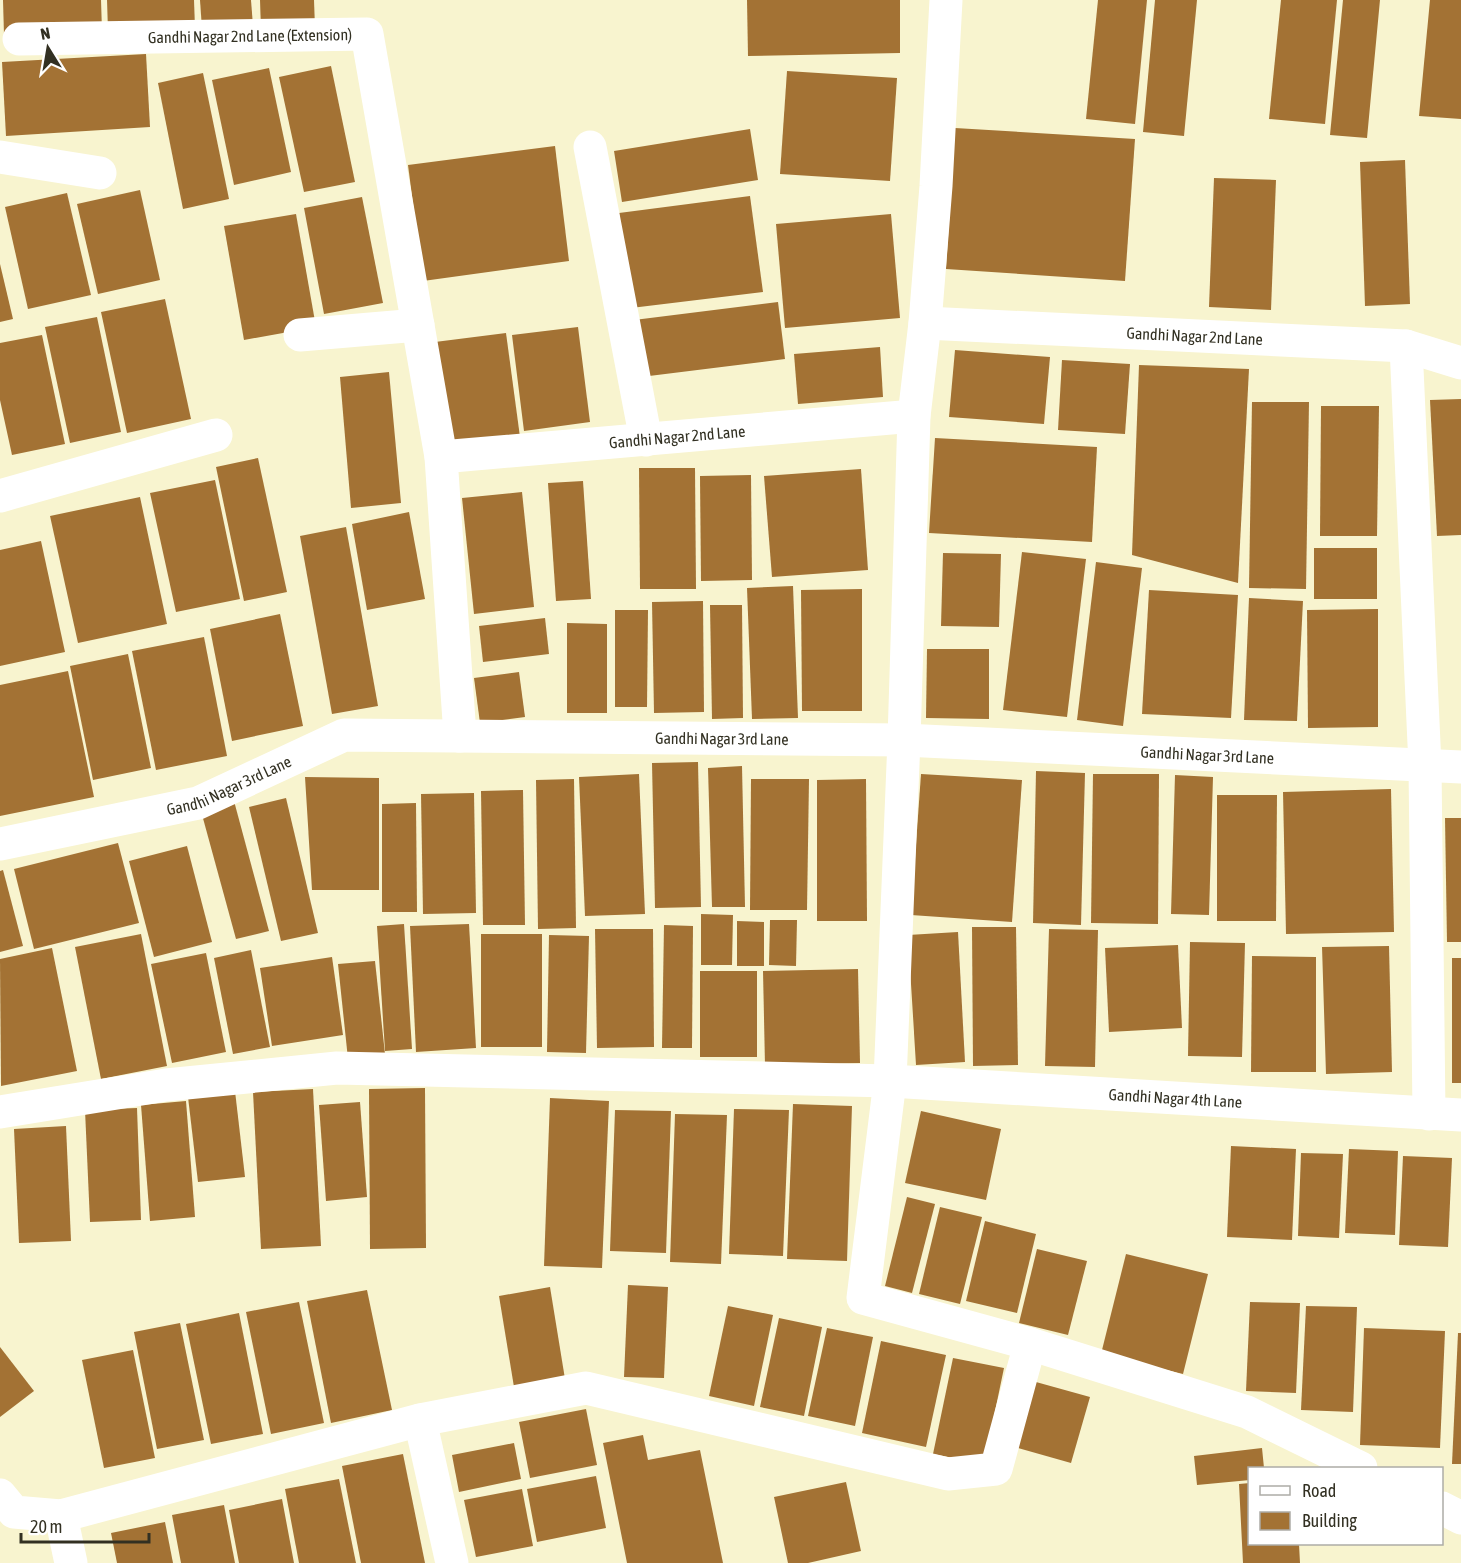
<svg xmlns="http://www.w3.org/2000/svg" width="1461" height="1563" viewBox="0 0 1461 1563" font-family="'Asap Condensed',sans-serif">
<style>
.building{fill:#a37234}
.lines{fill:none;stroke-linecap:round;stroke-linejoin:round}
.minor{stroke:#fff;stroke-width:33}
.labels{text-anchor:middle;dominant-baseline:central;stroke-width:4.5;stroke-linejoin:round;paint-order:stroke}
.street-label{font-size:16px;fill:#323022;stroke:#fff}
</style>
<rect width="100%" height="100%" fill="#f8f4cf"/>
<g class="building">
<polygon points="3,0 101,0 102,32 4,35"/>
<polygon points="107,0 194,0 195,28 108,31"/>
<polygon points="200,0 251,0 253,26 202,29"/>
<polygon points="260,0 314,0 315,28 261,30"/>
<polygon points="747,0 900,0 900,53 748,56"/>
<polygon points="1098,0 1147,0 1135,124 1086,119"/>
<polygon points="1155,0 1197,0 1184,136 1143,132"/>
<polygon points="1281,0 1337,0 1325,124 1269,119"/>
<polygon points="1343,0 1380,0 1367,138 1330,135"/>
<polygon points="1430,0 1461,0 1461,119 1419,116"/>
<polygon points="146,54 150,127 6,136 2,62"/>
<polygon points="331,66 355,182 304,192 279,77"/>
<polygon points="269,68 291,172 234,185 212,80"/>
<polygon points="787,71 897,78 890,181 780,174"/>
<polygon points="203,73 229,199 183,209 158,83"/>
<polygon points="955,128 1135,139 1125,281 946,269"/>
<polygon points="750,129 758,180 622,202 614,151"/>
<polygon points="555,146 569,261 423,281 408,165"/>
<polygon points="1405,160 1410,304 1365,306 1360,162"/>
<polygon points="1214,178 1276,180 1271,310 1209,307"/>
<polygon points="140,190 160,280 98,294 77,204"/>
<polygon points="67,193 91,295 28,309 5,207"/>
<polygon points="750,196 763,292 631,308 619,213"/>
<polygon points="362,197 383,303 324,314 304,208"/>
<polygon points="296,214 316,327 244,340 224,226"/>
<polygon points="891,214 900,318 785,328 776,224"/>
<polygon points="0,264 13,319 0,322"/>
<polygon points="165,299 191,419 127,433 101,312"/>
<polygon points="778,302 785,359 641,377 634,320"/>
<polygon points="97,317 121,432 70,443 45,327"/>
<polygon points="578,327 590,422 524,431 512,335"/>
<polygon points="506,333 520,437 449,446 435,342"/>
<polygon points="42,335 65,444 12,455 0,400 0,343"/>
<polygon points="880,347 883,397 798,404 794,354"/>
<polygon points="955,350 1050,357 1044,424 949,417"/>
<polygon points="1062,360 1130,364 1125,434 1058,430"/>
<polygon points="1139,365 1249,369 1238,583 1132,555"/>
<polygon points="389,372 401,503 351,508 340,377"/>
<polygon points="1461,399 1461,535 1437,536 1430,400"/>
<polygon points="1252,402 1309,402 1306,589 1249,588"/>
<polygon points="1321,406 1379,406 1377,536 1320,536"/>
<polygon points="935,438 1097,447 1092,542 929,533"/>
<polygon points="258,458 287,592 244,601 216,467"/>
<polygon points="639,468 695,468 696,589 640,589"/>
<polygon points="861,469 868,570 772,577 764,476"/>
<polygon points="751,475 752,580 701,581 700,476"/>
<polygon points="215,480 240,599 176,612 150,493"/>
<polygon points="583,481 591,599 556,601 548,483"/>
<polygon points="522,492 534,607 474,614 462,498"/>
<polygon points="140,497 167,624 78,643 50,516"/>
<polygon points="409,512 425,599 367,610 352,524"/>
<polygon points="346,527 378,706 332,714 300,536"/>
<polygon points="41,541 65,652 0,666 0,550"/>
<rect x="1314" y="548" width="63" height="51"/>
<polygon points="1022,552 1086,559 1067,717 1003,710"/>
<polygon points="943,553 1001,554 999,627 941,626"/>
<polygon points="1096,562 1142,568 1123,726 1077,720"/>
<polygon points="793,586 798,718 752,719 747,588"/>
<polygon points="862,589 862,711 802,711 801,590"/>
<polygon points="1149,590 1238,595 1231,718 1142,714"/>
<polygon points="1249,598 1303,601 1297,721 1244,720"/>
<polygon points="703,601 704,712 654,713 652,602"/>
<polygon points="710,605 742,605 743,718 712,719"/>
<polygon points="1378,609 1378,727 1308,728 1307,610"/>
<polygon points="615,610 648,610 647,707 615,707"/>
<polygon points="280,614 303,726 232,741 210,629"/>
<polygon points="545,618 549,654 483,662 479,626"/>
<polygon points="567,623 607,624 607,713 567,713"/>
<polygon points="204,637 227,756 156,770 132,651"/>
<polygon points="927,649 989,649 989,719 926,718"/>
<polygon points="128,654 151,768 93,780 70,666"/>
<polygon points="68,671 94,797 0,816 0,685"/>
<polygon points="519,672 525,717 480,723 474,678"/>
<polygon points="698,762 701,907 655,908 652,763"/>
<polygon points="742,766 745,907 712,907 708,768"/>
<polygon points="1036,771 1085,773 1081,925 1033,923"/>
<polygon points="639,774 645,914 585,916 579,777"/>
<polygon points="921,774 1022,780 1012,922 911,915"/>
<polygon points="1093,774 1159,774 1158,924 1091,923"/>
<polygon points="1175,775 1213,777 1209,915 1171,914"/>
<polygon points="305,777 379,778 379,890 312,890"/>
<polygon points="574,779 576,928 538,929 536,780"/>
<polygon points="751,779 809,779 807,910 750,910"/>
<polygon points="866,779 867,921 817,921 817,780"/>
<polygon points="1391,789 1394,932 1286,934 1283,792"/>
<polygon points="523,790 525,925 483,925 481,791"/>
<polygon points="474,793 476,913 423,914 421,794"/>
<polygon points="1217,795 1277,795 1276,921 1217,921"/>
<polygon points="286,798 318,933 281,941 249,807"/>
<polygon points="234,801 269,931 236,939 201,811"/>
<polygon points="416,803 417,912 382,912 382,804"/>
<polygon points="1445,818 1461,818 1461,942 1447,942"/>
<polygon points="118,843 139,923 34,949 14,869"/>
<polygon points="187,846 212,942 154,957 129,861"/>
<polygon points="3,870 23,946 0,952 0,871"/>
<polygon points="701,914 733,915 732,965 701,965"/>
<polygon points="770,920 797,920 796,966 769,965"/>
<polygon points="737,921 764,922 764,966 737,966"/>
<polygon points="404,924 412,1049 385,1051 377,926"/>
<polygon points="469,924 476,1048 416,1052 410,926"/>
<polygon points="664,925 693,926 692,1048 662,1048"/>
<polygon points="972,927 1016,927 1018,1065 973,1066"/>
<polygon points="595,929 653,929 654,1047 597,1048"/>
<polygon points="1049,929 1098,930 1095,1067 1045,1066"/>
<polygon points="958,932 965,1062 916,1065 908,935"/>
<polygon points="141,934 167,1066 101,1079 75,947"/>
<rect x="481" y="934" width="61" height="113"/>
<polygon points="549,935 589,936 586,1053 547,1052"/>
<polygon points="1190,942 1245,943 1242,1057 1188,1056"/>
<polygon points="1178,945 1182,1028 1109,1032 1105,948"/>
<polygon points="1389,946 1392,1072 1326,1074 1322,947"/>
<polygon points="52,948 77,1071 1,1086 0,959"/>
<polygon points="251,950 270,1047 233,1054 214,958"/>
<polygon points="206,953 226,1052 172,1063 151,964"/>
<polygon points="1252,956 1316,957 1316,1072 1251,1072"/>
<polygon points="332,957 343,1035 272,1046 260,968"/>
<rect x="1452" y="958" width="9" height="125"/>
<polygon points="375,961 385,1054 348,1059 338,964"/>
<polygon points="858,969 860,1063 765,1065 763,971"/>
<rect x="700" y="971" width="57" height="86"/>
<polygon points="425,1088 426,1248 370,1249 369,1089"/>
<polygon points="313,1089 321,1246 261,1249 253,1092"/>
<polygon points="235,1091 245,1177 198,1182 188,1097"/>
<polygon points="550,1098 609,1101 602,1268 544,1266"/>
<polygon points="186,1101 195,1217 150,1221 141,1105"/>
<polygon points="360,1102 367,1197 326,1201 319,1105"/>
<polygon points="793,1104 852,1106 847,1261 787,1259"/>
<polygon points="137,1108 141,1220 90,1222 85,1110"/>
<polygon points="734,1109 789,1110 783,1256 729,1254"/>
<polygon points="615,1110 671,1111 666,1253 610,1251"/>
<polygon points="921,1111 1001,1129 986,1200 905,1183"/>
<polygon points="675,1114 727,1115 721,1264 670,1262"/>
<polygon points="66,1126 71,1241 19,1243 14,1129"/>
<polygon points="1231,1146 1296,1149 1292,1240 1227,1237"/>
<polygon points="1349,1149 1398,1151 1395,1235 1345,1233"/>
<polygon points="1301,1153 1343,1154 1339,1238 1298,1236"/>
<polygon points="1403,1156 1452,1158 1448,1247 1399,1245"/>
<polygon points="907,1197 935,1204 912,1293 885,1286"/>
<polygon points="940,1207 982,1217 960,1304 919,1294"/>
<polygon points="985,1221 1036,1234 1017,1313 966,1301"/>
<polygon points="1037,1249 1087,1261 1068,1335 1019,1323"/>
<polygon points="1126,1254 1208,1274 1183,1374 1101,1354"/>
<polygon points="628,1285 668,1287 664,1378 624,1377"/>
<polygon points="550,1287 565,1379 514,1387 499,1296"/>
<polygon points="367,1290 392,1410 331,1423 307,1301"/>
<polygon points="299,1302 324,1423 271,1434 246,1312"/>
<polygon points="1250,1302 1300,1303 1296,1393 1246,1391"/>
<polygon points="728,1306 773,1315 754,1406 709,1396"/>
<polygon points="1306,1306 1357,1307 1353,1412 1301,1410"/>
<polygon points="239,1313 263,1434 211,1444 186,1324"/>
<polygon points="779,1318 822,1327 804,1416 760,1407"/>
<polygon points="180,1323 204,1440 157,1449 134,1332"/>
<polygon points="827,1328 873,1337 855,1426 808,1416"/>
<polygon points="1364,1328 1445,1331 1440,1448 1360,1445"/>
<polygon points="1458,1333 1461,1333 1461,1464 1452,1464"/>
<polygon points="881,1341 946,1355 926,1447 862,1433"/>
<polygon points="0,1347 34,1391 0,1417"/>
<polygon points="133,1350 155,1458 104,1468 82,1360"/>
<polygon points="953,1358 1004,1368 984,1464 933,1454"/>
<polygon points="1036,1382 1090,1397 1071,1463 1018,1448"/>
<polygon points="586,1409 597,1465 530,1478 519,1422"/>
<polygon points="643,1435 648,1460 700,1450 723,1563 627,1563 603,1443"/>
<polygon points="514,1443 521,1479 459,1492 452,1455"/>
<polygon points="1262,1448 1264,1468 1250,1468 1250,1480 1197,1485 1194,1456"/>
<polygon points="403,1454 425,1563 361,1563 342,1466"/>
<polygon points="596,1476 606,1528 537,1542 527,1489"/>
<polygon points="339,1479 356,1563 299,1563 285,1489"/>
<polygon points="846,1482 861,1551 808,1563 788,1563 774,1497"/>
<polygon points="1250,1483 1250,1544 1299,1544 1300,1563 1243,1563 1239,1484"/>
<polygon points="522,1489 533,1546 476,1557 464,1500"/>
<polygon points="282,1499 294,1563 239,1563 229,1510"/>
<polygon points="224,1505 235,1563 181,1563 172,1515"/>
<polygon points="165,1522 173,1563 117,1563 111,1533"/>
</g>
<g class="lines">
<g class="minor">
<polyline points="946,0 936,186 925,323 914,416 904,740 890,1081 863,1298 1030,1344 1247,1412 1361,1468"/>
<path id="s1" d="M19 39 367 34 441 457 460 736"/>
<polyline points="590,147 646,440"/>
<polyline points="0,157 100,173"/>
<path id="s2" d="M925 323 1406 346 1461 363"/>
<polyline points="300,335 418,325"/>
<polyline points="1406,346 1425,766 1429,1114"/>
<path id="s3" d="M441 457 914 416"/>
<polyline points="0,496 216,435"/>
<path id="s4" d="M0 844 198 803 344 735 904 740 1461 767"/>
<path id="s5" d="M0 1112 166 1085 337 1068 890 1081 1461 1115"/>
<polyline points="420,1420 452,1563"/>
<polyline points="0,1495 14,1512 61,1516 420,1420 586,1388 948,1474 996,1469 1030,1344"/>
<polyline points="1442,1508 1461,1518"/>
<polyline points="61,1516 71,1563"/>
</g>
</g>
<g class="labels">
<g class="street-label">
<text stroke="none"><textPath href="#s1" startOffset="231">Gandhi Nagar 2nd Lane (Extension)</textPath></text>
<text stroke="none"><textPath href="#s2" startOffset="270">Gandhi Nagar 2nd Lane</textPath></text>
<text stroke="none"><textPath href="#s3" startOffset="237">Gandhi Nagar 2nd Lane</textPath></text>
<text stroke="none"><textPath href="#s4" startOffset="741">Gandhi Nagar 3rd Lane</textPath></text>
<text stroke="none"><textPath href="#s4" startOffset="1227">Gandhi Nagar 3rd Lane</textPath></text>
<text stroke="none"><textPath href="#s4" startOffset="237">Gandhi Nagar 3rd Lane</textPath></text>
<text stroke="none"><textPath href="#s5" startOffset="1179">Gandhi Nagar 4th Lane</textPath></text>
</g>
</g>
<rect x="1248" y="1467" width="195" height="78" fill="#ffffff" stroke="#adaca7" stroke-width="1.5"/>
<rect x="1260" y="1486" width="30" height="9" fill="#ffffff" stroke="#adaca7" stroke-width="1.5"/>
<text x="1302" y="1497" font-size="18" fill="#323022">Road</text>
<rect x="1260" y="1512" width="30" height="18" fill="#a37234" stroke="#adaca7" stroke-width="1.5"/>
<text x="1302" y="1527" font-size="18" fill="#323022">Building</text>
<g transform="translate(48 48) rotate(349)" stroke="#ffffff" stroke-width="4.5" paint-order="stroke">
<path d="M0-4.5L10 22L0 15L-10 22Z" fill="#323022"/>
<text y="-9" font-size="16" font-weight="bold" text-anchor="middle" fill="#323022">N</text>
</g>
<path d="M21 1533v9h128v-9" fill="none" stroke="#323022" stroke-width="3"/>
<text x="30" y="1533" font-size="18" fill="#323022" stroke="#ffffff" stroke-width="4.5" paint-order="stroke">20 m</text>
</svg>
